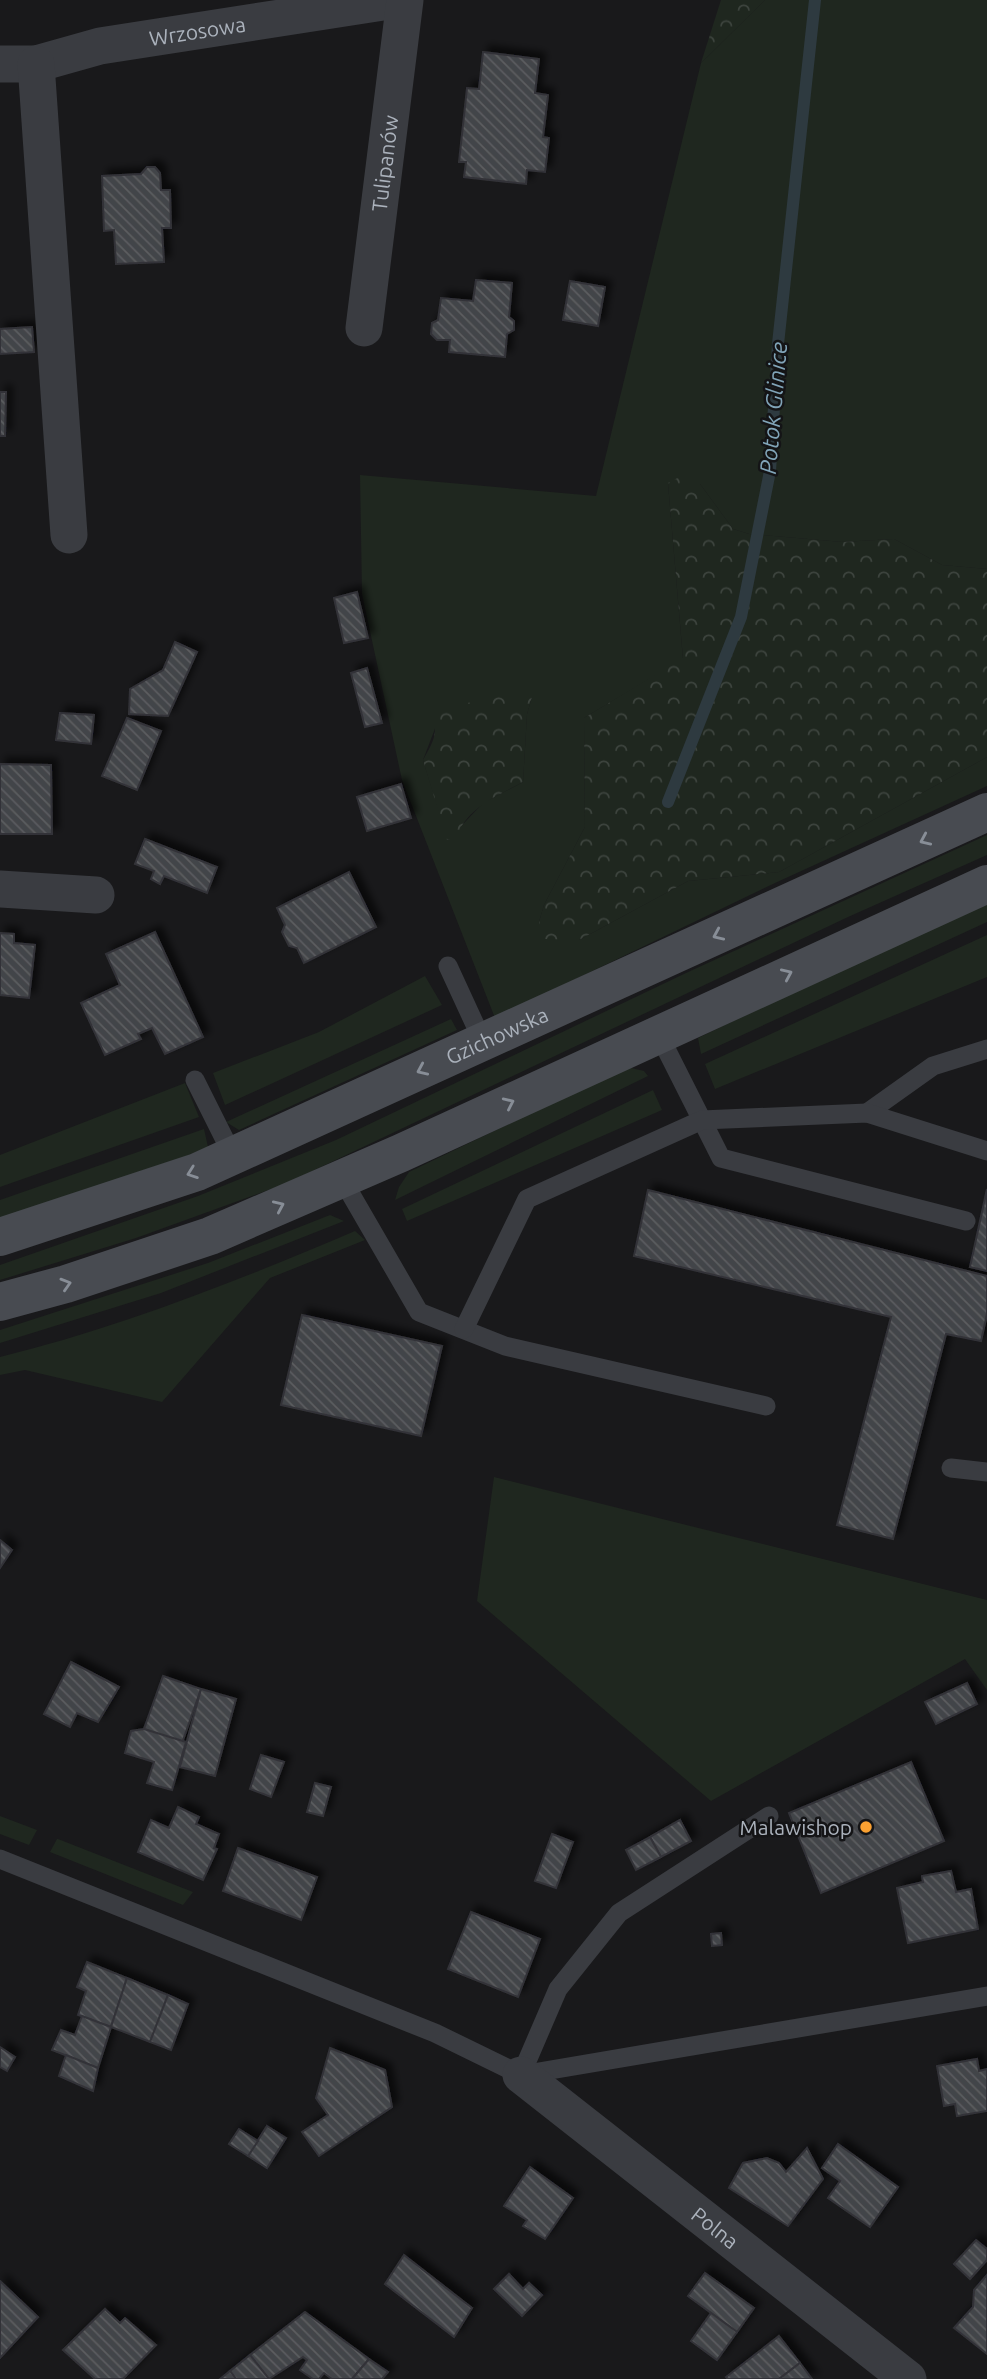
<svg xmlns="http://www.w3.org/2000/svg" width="987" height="2379" viewBox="0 0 987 2379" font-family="Ubuntu,sans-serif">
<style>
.green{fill:#1f271f;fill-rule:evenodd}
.forest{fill:url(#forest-crowns)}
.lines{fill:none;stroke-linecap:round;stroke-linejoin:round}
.stream{stroke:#2e3a40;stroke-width:12}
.building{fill:url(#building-back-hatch);stroke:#333338;stroke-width:2;filter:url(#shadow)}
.lane{stroke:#3a3c41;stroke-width:19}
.street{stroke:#3a3c41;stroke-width:37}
.secondary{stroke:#484b51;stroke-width:38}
.oneway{stroke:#888e97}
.poi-dot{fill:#faa132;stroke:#141416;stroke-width:2.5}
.labels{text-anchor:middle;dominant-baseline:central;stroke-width:5;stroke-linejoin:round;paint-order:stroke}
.street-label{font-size:21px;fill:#abb2bc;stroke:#141416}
.poi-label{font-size:21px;fill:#abb2bc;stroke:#141416;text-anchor:end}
.water-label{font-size:23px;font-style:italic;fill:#81a4b8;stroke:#141416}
</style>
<defs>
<pattern id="forest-crowns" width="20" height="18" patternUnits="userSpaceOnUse" patternTransform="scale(1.75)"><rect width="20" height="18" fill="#1f271f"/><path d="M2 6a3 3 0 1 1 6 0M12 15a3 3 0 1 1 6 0" fill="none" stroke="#3d443e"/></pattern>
<pattern id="building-back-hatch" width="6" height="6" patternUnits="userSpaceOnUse" patternTransform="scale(1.75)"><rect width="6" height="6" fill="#434448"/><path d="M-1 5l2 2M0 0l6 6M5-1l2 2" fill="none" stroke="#5b5d60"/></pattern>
<filter id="shadow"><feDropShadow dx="6" dy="-6" stdDeviation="3.5" flood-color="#0009"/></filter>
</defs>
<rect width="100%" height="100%" fill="#19191b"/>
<g class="green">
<path d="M765 0H987V569L942 565 894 539 842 542 749 534 733 529 700 484 668 483 683 659 584 718 585 827 544 905 539 922 579 940 688 881 779 872 987 757V786L775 883 495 1018 402 780 362 594 360 475 596 496 701 63ZM532 697 527 714 523 782 483 803 448 840 423 760 436 726Z"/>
<polygon points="987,835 987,855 848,917 285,1184 136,1238 0,1280 0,1265 198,1196 336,1140 686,973"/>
<polygon points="987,899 987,922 701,1054 698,1038"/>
<polygon points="987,935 987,977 715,1089 705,1064"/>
<polygon points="425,976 442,1005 225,1105 213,1073 319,1032"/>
<polygon points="451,1019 457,1030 239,1130 226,1122"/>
<polygon points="627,1067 644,1071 648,1076 395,1200 399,1187 409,1172"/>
<polygon points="185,1083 199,1117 0,1187 0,1155"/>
<polygon points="653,1090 662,1110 407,1221 402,1209"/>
<polygon points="204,1129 208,1147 148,1172 0,1218 0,1200"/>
<polygon points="330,1215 344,1221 161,1293 0,1343 0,1330 208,1263"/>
<path d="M355 1231 365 1240 270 1278 162 1402 25 1370 0 1375V1357C121 1327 240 1280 355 1231Z"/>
<polygon points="494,1477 987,1600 987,1690 965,1659 711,1801 477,1601"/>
<polygon points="0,1816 37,1830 29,1845 0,1834"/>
<polygon points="57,1839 58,1839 193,1892 183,1905 50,1852"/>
</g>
<g class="forest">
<polygon points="721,0 765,0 701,63"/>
<polygon points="683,475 700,484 733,529 749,534 842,542 894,539 942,565 987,569 987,757 779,872 688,881 579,940 545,939 539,922 544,905 585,827 584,718 683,658 668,483"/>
<path d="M515 691 532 697 527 714 523 782C499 795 464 809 457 838L447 840 423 760C430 747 440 733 432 719L436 711Z"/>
</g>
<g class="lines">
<polyline class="stream" points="668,802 741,617 770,471 778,344 815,0"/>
</g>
<g class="building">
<polygon points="483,52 539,59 535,93 548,95 543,137 549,138 545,172 527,170 526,184 464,177 466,162 459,162 467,88 479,89"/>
<polygon points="147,167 155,167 160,173 161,190 170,190 171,228 162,228 164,262 116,264 114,230 104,231 102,176 141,174"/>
<polygon points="476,280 512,283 509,317 514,321 514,330 507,334 505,357 449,352 450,340 437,340 431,334 432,323 438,320 441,298 473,301"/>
<polygon points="570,281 605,287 598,326 563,320"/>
<polygon points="32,327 34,352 0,354 0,329"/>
<polygon points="0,392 6,392 5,436 0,436"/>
<polygon points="357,592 368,638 344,643 334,598"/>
<polygon points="175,642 197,652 168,716 129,714 130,689 163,670"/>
<polygon points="367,668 382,723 365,727 351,673"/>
<polygon points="60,713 94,715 91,744 56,740"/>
<polygon points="127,718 161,731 137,790 102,776"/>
<polygon points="0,764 51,765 52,834 0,834"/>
<polygon points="401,784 411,818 367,831 357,797"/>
<polygon points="145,839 217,867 207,893 164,876 160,884 151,879 154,871 135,864"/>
<polygon points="349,872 376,927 304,963 297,948 289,946 282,932 285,925 277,908"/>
<polygon points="155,932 203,1037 165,1054 152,1028 138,1034 141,1039 105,1055 81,1003 120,985 106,954"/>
<polygon points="0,933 14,934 14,943 35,945 29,998 0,995"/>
<polygon points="987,1189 987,1271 970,1267"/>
<polygon points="648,1190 987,1276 987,1314 981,1341 946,1334 893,1539 837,1525 891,1317 634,1256"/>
<polygon points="302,1315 442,1346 421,1436 281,1405"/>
<polygon points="0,1540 12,1550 0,1568"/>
<polygon points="71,1662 119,1687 98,1722 77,1713 70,1727 44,1714"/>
<polygon points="163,1676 201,1689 182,1743 144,1729"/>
<polygon points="967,1683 977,1704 936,1724 925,1702"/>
<polygon points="201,1689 236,1699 215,1776 180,1767"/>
<polygon points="144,1729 186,1742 172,1790 147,1783 154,1762 125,1753 131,1731"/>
<polygon points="261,1755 284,1762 271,1797 250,1789"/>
<polygon points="911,1762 944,1841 821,1893 789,1813"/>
<polygon points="315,1783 331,1787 323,1816 307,1812"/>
<polygon points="178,1807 199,1817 196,1824 219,1834 214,1848 217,1849 203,1880 138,1852 151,1820 169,1828"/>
<polygon points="680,1820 691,1841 661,1857 650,1837"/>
<polygon points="552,1834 573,1842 556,1888 535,1881"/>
<polygon points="650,1837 661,1857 636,1870 626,1850"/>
<polygon points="238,1848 317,1877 301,1920 223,1891"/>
<polygon points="951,1871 956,1892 971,1889 978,1929 908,1943 897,1888 923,1882 922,1876"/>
<polygon points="471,1912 540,1939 518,1997 448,1969"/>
<polygon points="721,1933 722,1945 712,1946 711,1934"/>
<polygon points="87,1962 127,1978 111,2027 78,2015 86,1991 77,1987"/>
<polygon points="127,1978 168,1995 150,2042 111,2027"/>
<polygon points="168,1995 188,2004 171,2050 150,2042"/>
<polygon points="82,2016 111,2027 98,2068 52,2050 61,2030 75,2035"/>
<polygon points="0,2047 15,2057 7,2071 0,2067"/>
<polygon points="330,2048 385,2070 392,2107 319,2156 302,2132 328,2115 316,2098"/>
<polygon points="66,2055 98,2068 93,2091 59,2076"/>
<polygon points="977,2059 979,2071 987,2069 987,2111 957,2116 955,2104 944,2106 937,2066"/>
<polygon points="267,2126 286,2138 267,2168 248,2156"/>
<polygon points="239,2129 258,2141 248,2156 229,2144"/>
<polygon points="838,2144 898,2187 870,2227 828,2198 840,2181 822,2168"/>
<polygon points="807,2148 823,2179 788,2226 729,2188 743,2163 767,2158 779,2163 786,2172"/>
<polygon points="530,2167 573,2198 545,2239 523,2226 527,2220 504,2206"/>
<polygon points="976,2240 987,2249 987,2260 970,2279 954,2264"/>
<polygon points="404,2255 472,2308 454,2337 385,2284"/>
<polygon points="705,2273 754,2308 737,2332 688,2296"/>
<polygon points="509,2274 523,2289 529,2283 542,2295 522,2316 494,2289"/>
<polygon points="987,2275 987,2354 954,2328 973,2307 974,2290"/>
<polygon points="0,2281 38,2317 0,2358"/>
<polygon points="105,2309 120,2323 125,2318 156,2345 123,2379 95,2379 63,2350"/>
<polygon points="305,2312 369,2359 352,2379 332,2379 324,2373 319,2379 313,2379 300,2370 307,2360 303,2357 269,2379 250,2355"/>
<polygon points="711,2313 737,2332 717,2360 691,2341"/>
<polygon points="779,2336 800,2363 779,2379 728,2379 726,2377"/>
<polygon points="250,2355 269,2379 236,2379 230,2371"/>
<polygon points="369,2359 388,2372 382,2379 352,2379"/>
<polygon points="800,2363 812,2379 779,2379"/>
<polygon points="230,2371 236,2379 220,2379"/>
</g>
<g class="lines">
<g class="lane">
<polyline points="448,966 483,1042"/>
<polyline points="658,1033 721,1158 966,1221"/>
<polyline points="195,1080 233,1156"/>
<polyline points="867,1113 933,1066 987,1049"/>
<polyline points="342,1179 419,1312 505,1346 766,1406"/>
<polyline points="464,1329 527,1199 702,1120 867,1113 987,1151"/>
<polyline points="951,1468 987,1472"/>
<polyline points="0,1859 435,2033 521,2075 987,1996"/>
<polyline points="521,2075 558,1989 619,1913 769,1816"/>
</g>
<g class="street">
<path id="s1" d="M0 64H36L100 46 396 0"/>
<polyline points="36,64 69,535"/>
<path id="s2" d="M364 328 405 0"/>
<polyline points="0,889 96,895"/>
<path id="s3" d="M521 2075 908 2379"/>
</g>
<g class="secondary">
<path id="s4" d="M0 1237 197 1172 987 812"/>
<polyline points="0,1302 66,1284 210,1236 401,1153 987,884"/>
</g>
</g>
<defs><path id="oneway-chevron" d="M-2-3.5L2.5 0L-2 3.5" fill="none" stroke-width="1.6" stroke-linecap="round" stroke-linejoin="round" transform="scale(1.75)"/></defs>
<g class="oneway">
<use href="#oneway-chevron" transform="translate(925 840) rotate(156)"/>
<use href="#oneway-chevron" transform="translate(718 935) rotate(156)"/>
<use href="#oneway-chevron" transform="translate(787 974) rotate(-24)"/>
<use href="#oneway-chevron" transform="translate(422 1070) rotate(156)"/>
<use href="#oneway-chevron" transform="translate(509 1103) rotate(-25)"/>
<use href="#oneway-chevron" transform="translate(192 1173) rotate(160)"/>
<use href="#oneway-chevron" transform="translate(279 1206) rotate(-24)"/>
<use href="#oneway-chevron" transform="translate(66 1284) rotate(-17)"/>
</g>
<circle class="poi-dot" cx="866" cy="1827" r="7"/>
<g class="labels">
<g class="street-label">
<text stroke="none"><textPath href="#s1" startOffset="201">Wrzosowa</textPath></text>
<text stroke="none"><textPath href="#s2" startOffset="166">Tulipanów</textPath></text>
<text stroke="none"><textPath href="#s4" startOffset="537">Gzichowska</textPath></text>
<text stroke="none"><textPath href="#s3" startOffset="247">Polna</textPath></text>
</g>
<g class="poi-label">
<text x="852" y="1827">Malawishop</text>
</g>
<g class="water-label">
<text transform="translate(773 408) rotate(-85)">Potok Glinice</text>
</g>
</g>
</svg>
